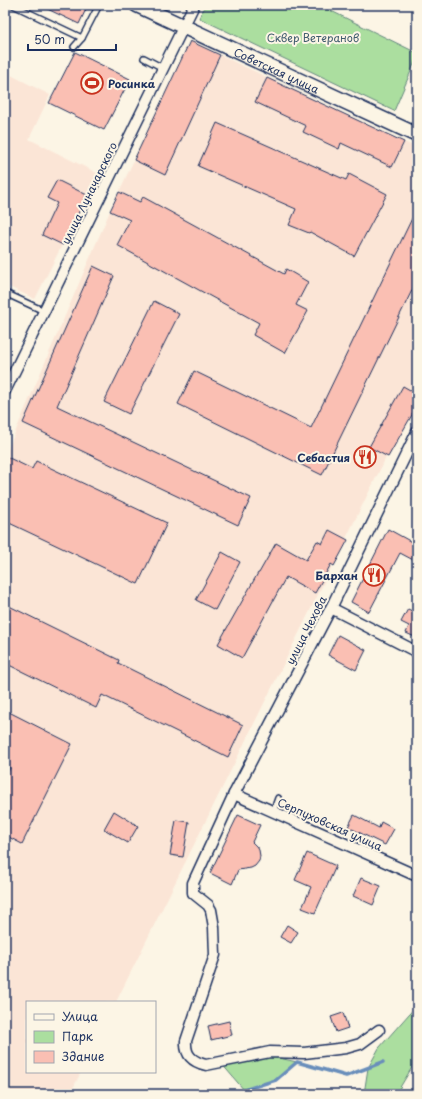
<svg xmlns="http://www.w3.org/2000/svg" width="422" height="1099" viewBox="0 0 422 1099" font-family="'Playpen Sans',sans-serif">
<style>
.built{fill:#fbe5d6}
.green{fill:#abde9f;stroke:#63867e}
.lines{fill:none;stroke-linecap:round;stroke-linejoin:round}
.stream{stroke:#698ebb;stroke-width:3.5}
.building{fill:#fabfb3;stroke:#1b2f5e}
.lane-casing{stroke:#1b2f5e;stroke-width:8}
.street-casing{stroke:#1b2f5e;stroke-width:13}
.secondary-casing{stroke:#1b2f5e;stroke-width:17}
.lane{stroke:#fcf5e5;stroke-width:5}
.street{stroke:#fcf5e5;stroke-width:10}
.secondary{stroke:#fcf5e5;stroke-width:14}
.labels{text-anchor:middle;dominant-baseline:central;stroke-width:4;stroke-linejoin:round;paint-order:stroke}
.park-label{font-size:11px;fill:#3f5b6e;stroke:#fcf5e5}
.street-label{font-size:11px;fill:#1b2f5e;stroke:#fcf5e5}
.poi-label{font-size:11px;font-weight:bold;fill:#1b2f5e;stroke:#fcf5e5;text-anchor:end}
</style>
<rect width="100%" height="100%" fill="#fcf5e5"/>
<filter id="ink" filterUnits="userSpaceOnUse"><feTurbulence type="fractalNoise" baseFrequency=".025" numOctaves="2"/><feDisplacementMap in="SourceGraphic" scale="8" xChannelSelector="R" yChannelSelector="G"/><feConvolveMatrix kernelMatrix="1 2 1 2 8 2 1 2 1" color-interpolation-filters="sRGB"/></filter>
<g filter="url(#ink)">
<g class="built">
<polygon points="190,41 417,148 417,395 116,1002 27,1002 27,1072 81,1072 70,1094 5,1094 5,456 110,211"/>
<polygon points="5,72 50,95 29,139 97,173 87,195 35,299 5,285"/>
</g>
<g class="green">
<polygon points="205,5 319,5 417,53 417,57 394,111 199,18"/>
<polygon points="417,1005 417,1059 396,1094 364,1094 368,1068 379,1048"/>
<polygon points="265,1055 297,1062 276,1080 244,1090 221,1063"/>
</g>
<g class="lines">
<polyline class="stream" points="243,1094 244,1090 276,1080 297,1062 346,1076 383,1062"/>
</g>
<g class="building">
<polygon points="39,5 88,5 79,24"/>
<polygon points="190,41 220,55 165,175 134,160"/>
<polygon points="75,52 130,79 104,130 49,103"/>
<polygon points="267,78 404,142 392,167 341,143 339,149 303,132 306,126 255,102"/>
<polygon points="217,123 346,180 349,174 387,194 354,256 310,232 309,233 289,225 296,209 198,166"/>
<polygon points="57,180 87,195 63,245 42,235 57,203 47,198"/>
<polygon points="119,192 140,202 143,197 284,274 286,269 308,282 296,305 308,311 285,353 253,335 259,323 117,245 130,220 110,211"/>
<polygon points="417,208 417,280 322,475 178,404 194,371 311,428"/>
<polygon points="93,266 114,276 57,406 251,498 238,525 23,423"/>
<polygon points="154,301 179,314 129,414 104,402"/>
<polygon points="403,386 417,394 417,406 388,457 369,447"/>
<polygon points="5,456 32,469 36,461 167,523 138,584 5,521"/>
<polygon points="388,529 417,545 417,562 400,553 369,612 351,602"/>
<polygon points="329,530 348,540 334,566 331,564 315,593 286,577 242,658 218,644 258,573 259,573 276,543 306,560 317,541 322,544"/>
<polygon points="222,552 240,562 215,610 196,600"/>
<polygon points="5,604 119,660 118,663 243,725 228,757 102,695 96,708 5,663"/>
<polygon points="408,609 416,613 417,611 417,638 406,633 409,626 401,622"/>
<polygon points="338,635 366,650 356,670 328,655"/>
<polygon points="5,710 72,744 22,844 5,835 5,778 10,768 5,765"/>
<polygon points="114,811 138,826 128,843 104,829"/>
<polygon points="238,815 260,825 252,842 256,846 259,850 260,856 259,861 255,866 251,868 238,870 232,884 210,873"/>
<polygon points="354,815 379,828 381,822 394,829 385,845 348,827"/>
<polygon points="176,820 189,822 183,857 170,855"/>
<polygon points="307,853 336,866 315,913 302,908 311,887 295,880"/>
<polygon points="361,878 381,886 373,905 353,896"/>
<polygon points="287,925 298,932 291,943 280,937"/>
<polygon points="343,1013 348,1028 336,1032 331,1017"/>
<polygon points="229,1021 232,1035 211,1040 208,1026"/>
</g>
<g class="lines">
<g class="lane-casing">
<g id="lane">
<polyline points="13,5 82,38"/>
<polyline points="74,47 82,38 99,5"/>
<polyline points="144,58 163,68"/>
<polyline points="5,293 44,311"/>
<polyline points="273,812 278,798"/>
</g>
</g>
<g class="street-casing">
<g id="street">
<polyline points="5,391 194,5"/>
<polyline points="331,608 417,652"/>
<polyline points="234,794 417,876"/>
<path d="M379 1030 360 1044 346 1048 304 1053 270 1052 206 1065C193 1062 185 1056 186 1041L215 955 214 927 211 910 208 905 193 893V883L234 794 331 608 417 432"/>
</g>
</g>
<g class="secondary-casing">
<g id="secondary">
<path id="s1" d="M137 5 417 135"/>
</g>
</g>
<use href="#lane" class="lane"/>
<use href="#street" class="street"/>
<use href="#secondary" class="secondary"/>
</g>
</g>
<defs>
<g id="stadium-ring" transform="scale(1.15)"><circle r="9.5" fill="#fcf5e5" stroke="#c8321e" stroke-width="1.5"/><path d="M0-5a6.5 5 0 1 0 0 10a6.5 5 0 1 0 0-10ZM-3.5-1.8h7v3.6h-7Z" fill="#c8321e"/></g>
<g id="restaurant-ring" transform="scale(1.15)"><circle r="9.5" fill="#fcf5e5" stroke="#c8321e" stroke-width="1.5"/><path d="M-5-6h1v4h1v-4h1v4h1v-4h1v5L-1.5 .5V6h-2V.5L-5-1ZM5-6V6H3V1.5H1.5Q1.5-4 5-6Z" fill="#c8321e"/></g>
</defs>
<g fill-rule="evenodd">
<use href="#stadium-ring" x="92" y="83"/>
<use href="#restaurant-ring" x="365" y="457"/>
<use href="#restaurant-ring" x="374" y="575"/>
</g>
<g class="labels">
<g class="park-label">
<text x="313" y="37">Сквер Ветеранов</text>
</g>
<g class="street-label">
<text stroke="none"><textPath href="#s1" startOffset="154">Советская улица</textPath></text>
<text transform="translate(89 193) rotate(-64)">улица Луначарского</text>
<text transform="translate(306 630) rotate(-63)">улица Чехова</text>
<text transform="translate(330 824) rotate(24)">Серпуховская улица</text>
</g>
<g class="poi-label">
<text x="108" y="83" text-anchor="start">Росинка</text>
<text x="350" y="457">Себастия</text>
<text x="358" y="575">Бархан</text>
</g>
</g>
<rect width="422" height="1099" fill="none" stroke="#fcf5e5" stroke-width="20"/>
<rect x="10" y="10" width="402" height="1079" fill="none" stroke="#1b2f5e" stroke-width="1.5" filter="url(#ink)"/>
<rect x="26" y="1001" width="130" height="72" fill="#fcf5e5" stroke="#a2a6af"/>
<rect x="34" y="1014" width="20" height="6" fill="#fcf5e5" stroke="#a2a6af"/>
<text x="62" y="1021" font-size="12" fill="#1b2f5e">Улица</text>
<rect x="34" y="1031" width="20" height="12" fill="#abde9f" stroke="#a2a6af"/>
<text x="62" y="1041" font-size="12" fill="#1b2f5e">Парк</text>
<rect x="34" y="1051" width="20" height="12" fill="#fabfb3" stroke="#a2a6af"/>
<text x="62" y="1061" font-size="12" fill="#1b2f5e">Здание</text>
<path d="M28 44v6h88v-6" fill="none" stroke="#1b2f5e" stroke-width="2"/>
<text x="34" y="44" font-size="12" fill="#1b2f5e" stroke="#fcf5e5" stroke-width="3" paint-order="stroke">50 m</text>
</svg>
